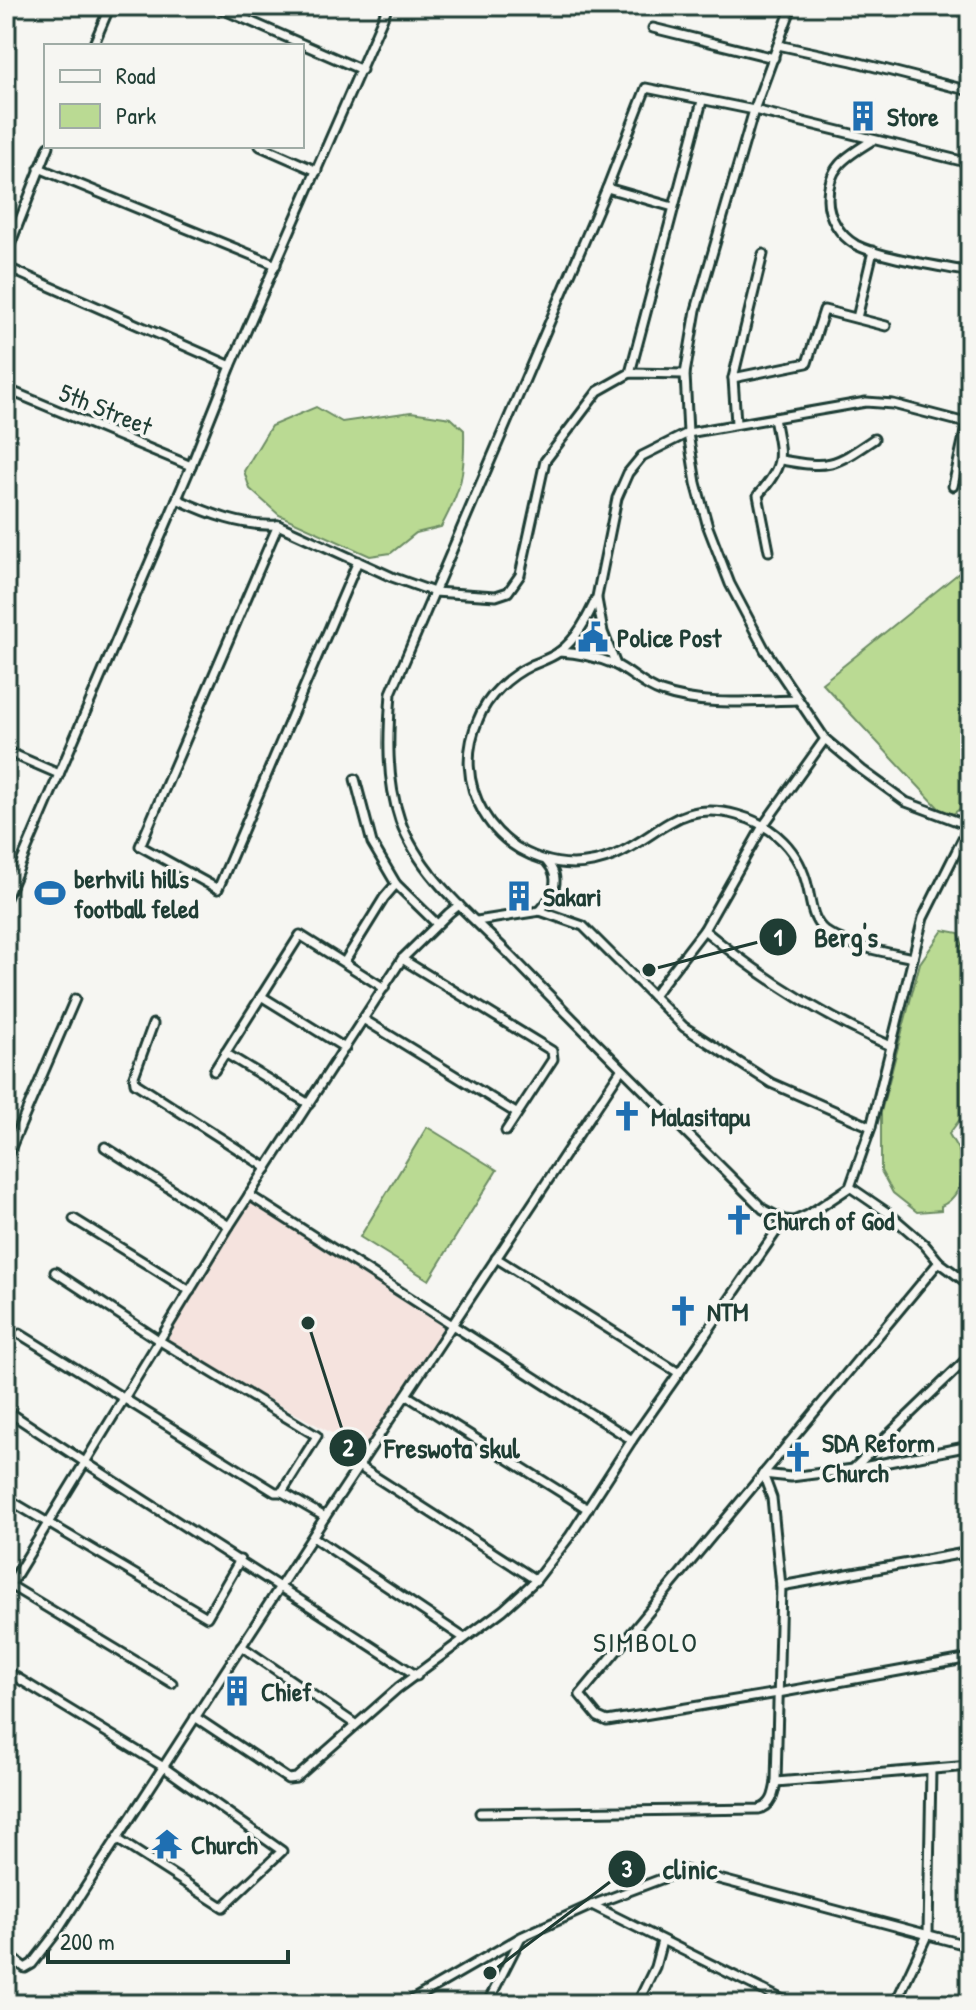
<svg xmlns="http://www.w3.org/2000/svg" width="976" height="2010" viewBox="0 0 976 2010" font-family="'Patrick Hand',sans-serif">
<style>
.built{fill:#f5e3de}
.green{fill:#bada93;stroke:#6c8c64;stroke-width:2}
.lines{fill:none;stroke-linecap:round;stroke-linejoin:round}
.street-casing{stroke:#1f3d34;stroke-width:13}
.street{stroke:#f6f6f2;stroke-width:7}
.labels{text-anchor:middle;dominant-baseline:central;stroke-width:7;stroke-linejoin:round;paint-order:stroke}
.poi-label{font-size:26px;font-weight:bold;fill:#1f3d34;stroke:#f6f6f2;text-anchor:start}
.street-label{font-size:26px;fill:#1f3d34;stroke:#f6f6f2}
.neighbourhood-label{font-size:28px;letter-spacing:2px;fill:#1f3d34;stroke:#f6f6f2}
.leader{fill:none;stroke:#1f3d34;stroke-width:3}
.callout-dot{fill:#1f3d34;stroke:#f6f6f2;stroke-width:3}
.mark-label{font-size:24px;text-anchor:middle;font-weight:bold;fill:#fff}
.callout-label{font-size:28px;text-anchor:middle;font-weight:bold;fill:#1f3d34;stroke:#f6f6f2;stroke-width:7;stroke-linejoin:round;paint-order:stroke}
</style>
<rect width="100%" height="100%" fill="#f6f6f2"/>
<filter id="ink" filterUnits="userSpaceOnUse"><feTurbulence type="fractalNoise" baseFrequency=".0125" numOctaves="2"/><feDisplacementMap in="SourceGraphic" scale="16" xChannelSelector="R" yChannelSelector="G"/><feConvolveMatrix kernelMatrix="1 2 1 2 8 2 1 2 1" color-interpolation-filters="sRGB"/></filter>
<g filter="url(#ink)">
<polygon class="built" points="249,1195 451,1326 367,1456 337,1436 160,1341"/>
<g class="green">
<path d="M316 407 342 422 411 412 451 418 464 430C465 473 462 488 441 527L416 533 391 553 370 556 279 515 250 489 244 471 271 426Z"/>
<polygon points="970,564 970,801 948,818 822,683"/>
<path d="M943 930 959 933 967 959 970 997V1106L949 1134 967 1165C962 1181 958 1199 941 1206V1210L917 1212 893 1193 881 1171V1112L920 963Z"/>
<polygon points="427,1127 497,1170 429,1280 360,1237"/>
</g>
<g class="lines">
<g class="street-casing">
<g id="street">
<polyline points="215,6 362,70"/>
<polyline points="792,6 754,110 696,310 685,374 688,433 696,483 708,527 730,584 765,650 825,739 862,770 906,802 970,826"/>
<polyline points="653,28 774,58"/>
<polyline points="778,45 852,61 970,91"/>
<polyline points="93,46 110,6"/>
<path d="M873 140C848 156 828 165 828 199 828 217 840 236 856 245 881 258 940 266 970 272"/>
<polyline points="260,146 317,171"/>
<polyline points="39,168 276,265"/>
<polyline points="607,188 673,207"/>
<polyline points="6,255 49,146"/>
<polyline points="6,267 231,366"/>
<polyline points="857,318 873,251"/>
<polyline points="630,373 702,101"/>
<polyline points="733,378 807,363 824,310 886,326"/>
<polyline points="6,389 191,466"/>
<polyline points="736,423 733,378 763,254"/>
<path d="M781 460C831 469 834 466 874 439"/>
<polyline points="953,486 967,423"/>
<path d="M177 499C210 514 242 527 278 525"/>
<path d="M769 551 758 495C786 464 781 456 774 418"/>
<polyline points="358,561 218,889 140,846 278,525 392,577 434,592 496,596 508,592 520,575 545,461 598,391 630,373 685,374"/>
<polyline points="597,599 603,632 616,665"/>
<path d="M559 652C578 653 597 657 614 664 631 672 643 686 661 692 704 707 752 701 797 700"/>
<polyline points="6,751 59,774"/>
<polyline points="355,779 372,843 396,884"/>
<path d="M969 826 923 918 871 1127 850 1187 808 1215 794 1221 784 1220 763 1209C680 1126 596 1044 514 959 474 918 420 877 400 820 386 779 388 735 391 693L607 188 646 88 754 110 970 163"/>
<polyline points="6,898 191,466 231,366 388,6"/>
<path d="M540 911C554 895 562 879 547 862"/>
<polyline points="477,921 540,911 583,926 684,1027 771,1083 871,1127"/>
<polyline points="704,930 763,826 825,739"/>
<path d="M913 958C890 953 839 945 822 928 812 918 811 902 808 889 800 851 774 825 737 815 678 799 661 835 615 855 566 876 510 858 483 812 466 783 465 750 478 720 487 696 509 676 532 665 541 661 551 658 559 652 577 639 588 617 597 597L617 498 628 473 642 456 688 433 866 402 893 404 970 424"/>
<polyline points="402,959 552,1051 553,1059 506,1131"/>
<polyline points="345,961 384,898 396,884 437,924"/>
<polyline points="261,996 345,1048"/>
<path d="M653 996 704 930C762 978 822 1016 891 1046"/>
<polyline points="363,1019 516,1113"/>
<polyline points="153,1024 134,1076 135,1083 267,1168"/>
<polyline points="225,1053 309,1104"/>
<polyline points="214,1071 300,935 384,988"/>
<polyline points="105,1147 229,1226"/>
<polyline points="6,1159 75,999"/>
<polyline points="850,1187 888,1213 924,1244 939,1262 970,1285"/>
<polyline points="249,1195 632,1440"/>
<polyline points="74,1219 190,1291"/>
<polyline points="939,1262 580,1695 598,1717 607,1721 778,1693 970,1658"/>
<polyline points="55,1272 160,1341 317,1436 282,1492"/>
<polyline points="20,1334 275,1492 282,1492 325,1517"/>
<polyline points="679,1373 784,1220"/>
<polyline points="406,1395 588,1509"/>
<path d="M6 1410C141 1501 281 1586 417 1676"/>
<polyline points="360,1467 536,1580"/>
<polyline points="854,1468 970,1356"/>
<polyline points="763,1474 791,1477 853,1469 970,1446"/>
<polyline points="6,1498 207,1617 240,1560"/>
<polyline points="313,1537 464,1638"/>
<polyline points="8,1584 172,1683"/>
<polyline points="781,1586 970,1552"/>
<polyline points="6,1592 229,1226 402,959 449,913 459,905"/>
<polyline points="241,1646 355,1724"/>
<polyline points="6,1671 162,1766 282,1851 223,1907 117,1839"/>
<polyline points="195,1717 288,1779 296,1778 398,1688 503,1610 536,1580 570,1536 632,1440 679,1373 496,1258"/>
<polyline points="776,1782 970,1766"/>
<path d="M480 1813 759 1809C772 1806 774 1794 776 1782L781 1586 772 1498 763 1474"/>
<polyline points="592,1905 791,2004"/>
<polyline points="6,1953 25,1968 32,1964 56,1933 325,1517 621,1070"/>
<polyline points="405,2004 521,1937 592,1905 685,1870 970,1946"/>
<polyline points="487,2004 520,1939"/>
<polyline points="637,2004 655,1967 662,1941"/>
<polyline points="895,2004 928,1933 931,1770"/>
</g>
</g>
<use href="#street" class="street"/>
</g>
</g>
<defs>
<g id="building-bare" transform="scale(2.4)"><path d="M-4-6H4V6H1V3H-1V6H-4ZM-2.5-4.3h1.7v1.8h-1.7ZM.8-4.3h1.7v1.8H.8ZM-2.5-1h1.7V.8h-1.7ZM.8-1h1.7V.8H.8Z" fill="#1f6fb2" stroke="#f6f6f2" stroke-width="2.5" paint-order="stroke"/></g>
<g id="civic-bare" transform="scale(2.4)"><path d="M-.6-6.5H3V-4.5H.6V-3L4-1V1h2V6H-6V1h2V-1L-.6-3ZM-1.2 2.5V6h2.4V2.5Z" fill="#1f6fb2" stroke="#f6f6f2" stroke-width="2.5" paint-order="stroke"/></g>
<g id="stadium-bare" transform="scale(2.4)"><path d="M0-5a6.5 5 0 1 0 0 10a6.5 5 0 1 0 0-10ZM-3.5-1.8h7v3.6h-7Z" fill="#1f6fb2" stroke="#f6f6f2" stroke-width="2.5" paint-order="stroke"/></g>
<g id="church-bare" transform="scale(2.4)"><path d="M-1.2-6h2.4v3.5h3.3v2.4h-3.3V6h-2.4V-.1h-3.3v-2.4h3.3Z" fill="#1f6fb2" stroke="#f6f6f2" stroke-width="2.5" paint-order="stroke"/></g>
<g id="temple-bare" transform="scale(2.4)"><path d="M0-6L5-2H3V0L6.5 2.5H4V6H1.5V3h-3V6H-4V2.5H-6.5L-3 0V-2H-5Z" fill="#1f6fb2" stroke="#f6f6f2" stroke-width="2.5" paint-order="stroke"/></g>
</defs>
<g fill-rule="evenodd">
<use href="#building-bare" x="863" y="116"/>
<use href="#civic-bare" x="593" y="637"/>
<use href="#stadium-bare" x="50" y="893"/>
<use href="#building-bare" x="519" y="896"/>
<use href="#church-bare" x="627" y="1116"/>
<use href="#church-bare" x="739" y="1220"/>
<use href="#church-bare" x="683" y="1311"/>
<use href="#church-bare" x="798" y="1457"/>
<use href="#building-bare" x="237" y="1691"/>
<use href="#temple-bare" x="167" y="1844"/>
</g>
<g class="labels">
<g class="poi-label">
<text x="887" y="116">Store</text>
<text x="617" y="637">Police Post</text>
<text x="74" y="878">berhvili hills<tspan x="74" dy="30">football feled</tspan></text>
<text x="543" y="896">Sakari</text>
<text x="651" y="1116">Malasitapu</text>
<text x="763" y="1220">Church of God</text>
<text x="707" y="1311">NTM</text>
<text x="822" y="1442">SDA Reform<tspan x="822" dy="30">Church</tspan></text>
<text x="261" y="1691">Chief</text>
<text x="191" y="1844">Church</text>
</g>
<g class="street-label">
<text transform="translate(106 409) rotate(22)">5th Street</text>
</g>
<g class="neighbourhood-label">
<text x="646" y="1642">SIMBOLO</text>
</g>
</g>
<path class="leader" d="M649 970L778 937M308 1323L348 1448M490 1973L627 1869"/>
<g class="callout-dot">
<circle cx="649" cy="970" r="8"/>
<circle cx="308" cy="1323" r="8"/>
<circle cx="490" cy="1973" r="8"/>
<circle cx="778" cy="937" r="20"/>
<circle cx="348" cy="1448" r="20"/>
<circle cx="627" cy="1869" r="20"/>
</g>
<g class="mark-label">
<text x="778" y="946">1</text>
<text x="348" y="1456">2</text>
<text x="627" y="1877">3</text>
</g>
<g class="callout-label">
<text x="846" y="947">Berg's</text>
<text x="452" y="1458">Freswota skul</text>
<text x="690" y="1879">clinic</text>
</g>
<rect width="976" height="2010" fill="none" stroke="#f6f6f2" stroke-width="32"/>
<rect x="16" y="16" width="944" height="1978" fill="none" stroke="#1f3d34" stroke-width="3" filter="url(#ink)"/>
<rect x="44" y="44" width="260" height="104" fill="#f6f6f2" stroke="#a0aca6" stroke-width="2"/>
<rect x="60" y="70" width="40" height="12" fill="#f6f6f2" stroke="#a0aca6" stroke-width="2"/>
<text x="116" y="84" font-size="24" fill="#1f3d34">Road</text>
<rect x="60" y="104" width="40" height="24" fill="#bada93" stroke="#a0aca6" stroke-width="2"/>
<text x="116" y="124" font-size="24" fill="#1f3d34">Park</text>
<path d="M48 1950v12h240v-12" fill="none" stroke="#1f3d34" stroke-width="4"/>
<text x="60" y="1950" font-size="24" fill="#1f3d34" stroke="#f6f6f2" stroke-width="6" paint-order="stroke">200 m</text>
</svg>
